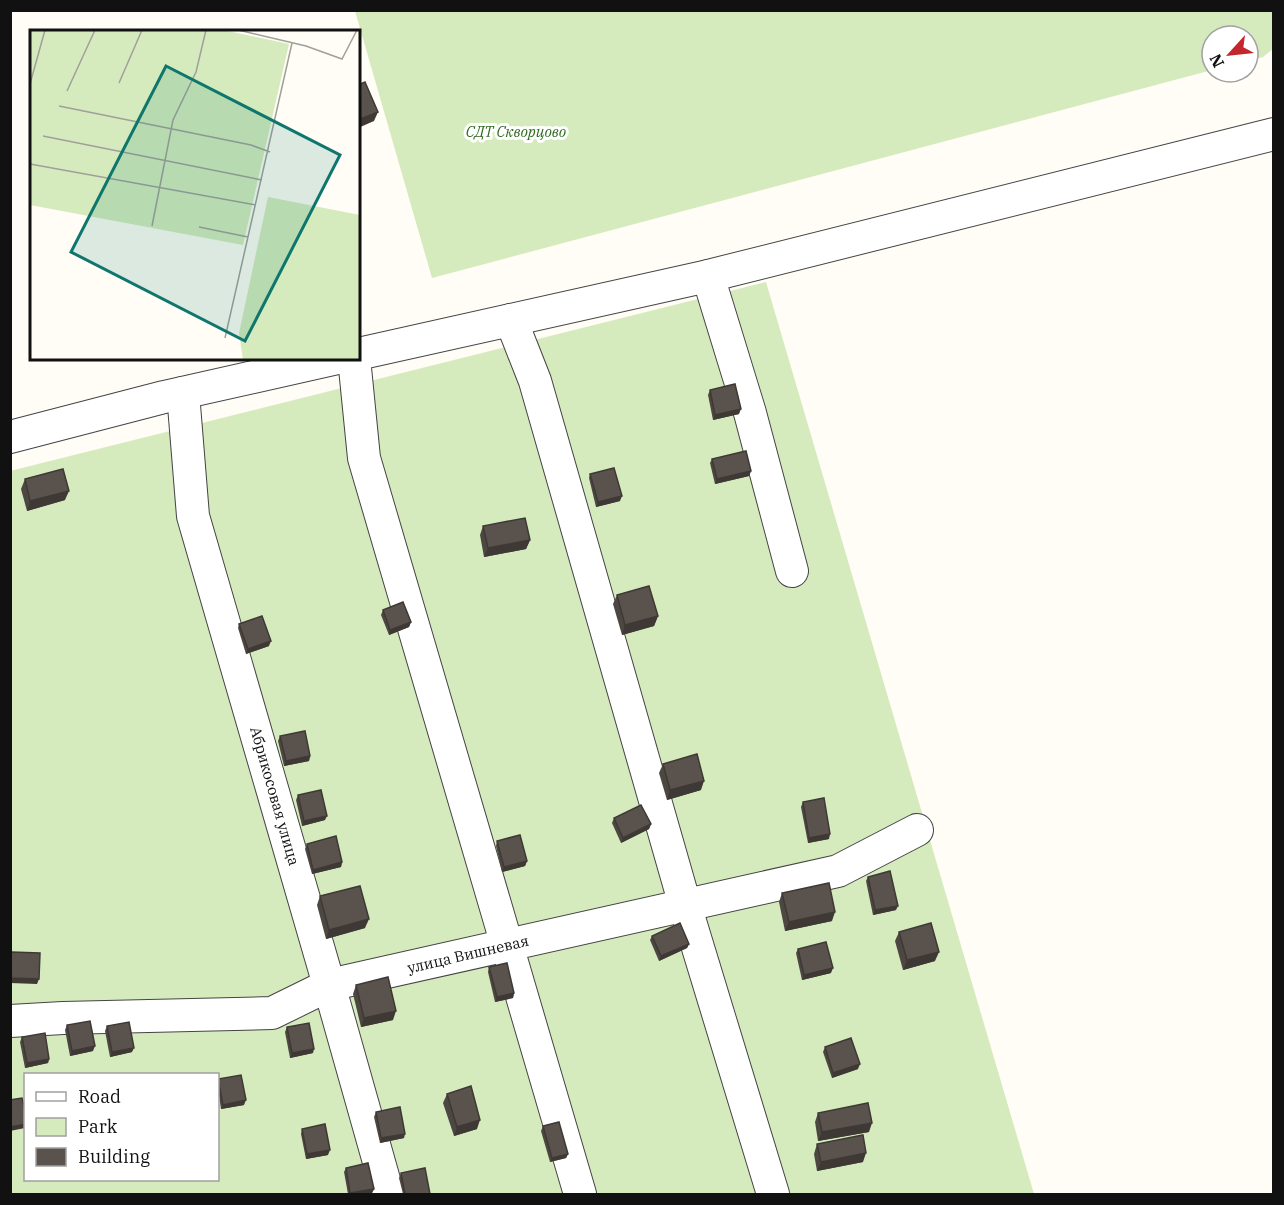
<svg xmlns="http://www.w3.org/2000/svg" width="1284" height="1205" viewBox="0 0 1284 1205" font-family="'IBM Plex Serif',serif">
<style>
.green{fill:#d5ebbd;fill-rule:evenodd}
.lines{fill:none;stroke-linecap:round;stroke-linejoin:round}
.minor-casing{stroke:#444;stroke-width:34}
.minor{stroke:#fff;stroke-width:32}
.wall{fill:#4d4742}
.shaded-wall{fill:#3f3936}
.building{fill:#5a524d;stroke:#3f3936;stroke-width:1.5}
.labels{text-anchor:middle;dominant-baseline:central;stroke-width:6;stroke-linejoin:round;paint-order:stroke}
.park-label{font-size:15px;font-style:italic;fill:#2f6b1f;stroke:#fff}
.street-label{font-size:15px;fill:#111;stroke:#fff}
.inset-road{fill:none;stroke:#a09f9a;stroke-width:1.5}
.view{fill:#0f766e;fill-opacity:0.15;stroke:#0f766e;stroke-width:3}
.inset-edge{fill:none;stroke:#111;stroke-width:3}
</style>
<rect width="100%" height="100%" fill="#fffdf5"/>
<g class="green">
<polygon points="1273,10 1273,49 1263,57 1248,61 1248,36 1212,36 1212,70 432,278 355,11"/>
<path d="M766 282 1034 1194H11L10 471ZM26 1074H218V1180H26Z"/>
</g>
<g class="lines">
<g class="minor-casing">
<g id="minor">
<polyline points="708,276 750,413 792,571"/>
<polyline points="511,320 535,381 685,905 773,1194"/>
<polyline points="358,354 708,276 1274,134"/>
<polyline points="354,358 364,458 580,1194"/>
<polyline points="183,393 193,516 329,985 388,1194"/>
<polyline points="10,437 164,397 338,358"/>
<polyline points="10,1021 63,1018 272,1013 329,985 838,871 917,830"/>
</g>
</g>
<use href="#minor" class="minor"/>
</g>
<g class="wall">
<polygon points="710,390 739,414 713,420 708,395"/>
<polygon points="712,459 751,471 749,476 715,484 710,463"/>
<polygon points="590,474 620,501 596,507 589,478"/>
<polygon points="25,479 65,500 27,511 21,489"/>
<polygon points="483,526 530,540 526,549 484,557 480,535"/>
<polygon points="617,595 658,616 654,626 622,635 613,604"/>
<polygon points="383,610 411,622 409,627 389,635 381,615"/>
<polygon points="239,624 269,646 246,654 238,628"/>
<polygon points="280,736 310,756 309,761 284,766 278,741"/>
<polygon points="663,764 701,790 667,800 659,773"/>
<polygon points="298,795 325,820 302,826 296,800"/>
<polygon points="803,802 829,839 808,843 801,807"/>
<polygon points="614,818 651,824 649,829 621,843 612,823"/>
<polygon points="497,841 527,861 525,866 502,872 496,846"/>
<polygon points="307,844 342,862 341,867 312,874 305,849"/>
<polygon points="868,877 896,910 873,915 866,881"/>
<polygon points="782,893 832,921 785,931 779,902"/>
<polygon points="320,896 365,928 326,939 317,905"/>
<polygon points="899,932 935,961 903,970 895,941"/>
<polygon points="652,936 689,944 687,948 659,961 650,940"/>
<polygon points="798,949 831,973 802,980 796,953"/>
<polygon points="489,967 514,993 513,998 495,1002 488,972"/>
<polygon points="356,985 393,1020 361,1027 353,994"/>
<polygon points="67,1025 93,1051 70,1056 65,1030"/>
<polygon points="107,1026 132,1052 110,1057 105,1031"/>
<polygon points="287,1027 313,1053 290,1058 285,1032"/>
<polygon points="22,1037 49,1059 48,1063 25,1068 20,1042"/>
<polygon points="825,1047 858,1069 832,1078 823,1052"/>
<polygon points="218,1079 244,1105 221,1109 218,1089"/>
<polygon points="447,1094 477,1129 454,1136 443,1103"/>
<polygon points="376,1112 404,1138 380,1143 374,1117"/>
<polygon points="818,1113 869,1132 818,1141 815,1122"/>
<polygon points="543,1126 568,1154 566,1158 550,1162 541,1131"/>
<polygon points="302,1129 328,1155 306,1159 301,1134"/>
<polygon points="817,1144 863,1162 817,1171 814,1154"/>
<polygon points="346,1168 374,1189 372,1193 366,1194 348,1194 344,1172"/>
<polygon points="401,1173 430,1194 403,1194 399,1178"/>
</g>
<g class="shaded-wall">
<polygon points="378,112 374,121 358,128 358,120"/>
<polygon points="741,409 739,414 713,420 715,415"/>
<polygon points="751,471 749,476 715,484 717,479"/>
<polygon points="69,491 65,500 27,511 30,501"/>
<polygon points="622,496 620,501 596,507 598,502"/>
<polygon points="530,540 526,549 484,557 488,548"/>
<polygon points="658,616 654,626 622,635 625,625"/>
<polygon points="411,622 409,627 389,635 390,630"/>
<polygon points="271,641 269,646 246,654 248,649"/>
<polygon points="310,756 309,761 284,766 286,761"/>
<polygon points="704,781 701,790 667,800 670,790"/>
<polygon points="327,816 325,820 302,826 304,821"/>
<polygon points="651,824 649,829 621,843 623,838"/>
<polygon points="830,834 829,839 808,843 809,838"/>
<polygon points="527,861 525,866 502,872 504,867"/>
<polygon points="342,862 341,867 312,874 313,870"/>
<polygon points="898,906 896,910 873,915 875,910"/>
<polygon points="835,912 832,921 785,931 789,922"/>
<polygon points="369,919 365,928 326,939 329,930"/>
<polygon points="689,944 687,948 659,961 661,956"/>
<polygon points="939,952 935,961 903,970 907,960"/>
<polygon points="833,968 831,973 802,980 804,975"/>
<polygon points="10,978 39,979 37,984 10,983"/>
<polygon points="514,993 513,998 495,1002 497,997"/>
<polygon points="396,1011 393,1020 361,1027 364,1018"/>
<polygon points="95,1046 93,1051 70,1056 72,1051"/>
<polygon points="134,1048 132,1052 110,1057 112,1052"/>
<polygon points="314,1049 313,1053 290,1058 292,1053"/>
<polygon points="49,1059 48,1063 25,1068 27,1063"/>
<polygon points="860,1064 858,1069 832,1078 833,1073"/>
<polygon points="246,1100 244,1105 221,1109 223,1105"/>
<polygon points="480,1120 477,1129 454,1136 457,1127"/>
<polygon points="872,1123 869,1132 818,1141 822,1132"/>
<polygon points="26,1124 25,1128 10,1131 10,1127"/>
<polygon points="405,1134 404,1138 380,1143 381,1138"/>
<polygon points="330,1150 328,1155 306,1159 307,1154"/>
<polygon points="866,1153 863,1162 817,1171 821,1162"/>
<polygon points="568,1154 566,1158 550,1162 552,1158"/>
<polygon points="374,1189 372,1193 366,1194 350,1194 350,1193"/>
</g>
<g class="building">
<polygon points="365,82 378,112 358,120 358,85"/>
<polygon points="735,384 741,409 715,415 710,390"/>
<polygon points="746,451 751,471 717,479 712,459"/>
<polygon points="614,468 622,496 598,502 590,474"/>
<polygon points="63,469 69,491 30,501 25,479"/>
<polygon points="525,518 530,540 488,548 483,526"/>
<polygon points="649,586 658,616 625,625 617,595"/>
<polygon points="403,602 411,622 390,630 383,610"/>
<polygon points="262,616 271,641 248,649 239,624"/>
<polygon points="305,731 310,756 286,761 280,736"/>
<polygon points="697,754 704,781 670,790 663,764"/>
<polygon points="321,790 327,816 304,821 298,795"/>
<polygon points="824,798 830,834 809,838 803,802"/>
<polygon points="641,805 651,824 623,838 614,818"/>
<polygon points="520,835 527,861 504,867 497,841"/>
<polygon points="336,836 342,862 313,870 307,844"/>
<polygon points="890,871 898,906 875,910 868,877"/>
<polygon points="829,883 835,912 789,922 782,893"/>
<polygon points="360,886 369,919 329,930 320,896"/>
<polygon points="680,923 689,944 661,956 652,936"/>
<polygon points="931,923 939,952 907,960 899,932"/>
<polygon points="826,942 833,968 804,975 798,949"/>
<polygon points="11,952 40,953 39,979 10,978"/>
<polygon points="507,963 514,993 497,997 489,967"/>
<polygon points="388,977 396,1011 364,1018 356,985"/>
<polygon points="90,1021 95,1046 72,1051 67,1025"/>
<polygon points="129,1022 134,1048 112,1052 107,1026"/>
<polygon points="309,1023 314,1049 292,1053 287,1027"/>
<polygon points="45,1033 49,1059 27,1063 22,1037"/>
<polygon points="851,1038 860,1064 833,1073 825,1047"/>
<polygon points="241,1075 246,1100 223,1105 218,1079"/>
<polygon points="471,1086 480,1120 457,1127 447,1094"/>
<polygon points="22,1098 26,1116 26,1124 10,1127 10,1100"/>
<polygon points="868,1103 872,1123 822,1132 818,1113"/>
<polygon points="400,1107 405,1134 381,1138 376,1112"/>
<polygon points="559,1122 568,1154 552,1158 543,1126"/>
<polygon points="325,1124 330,1150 307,1154 302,1129"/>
<polygon points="863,1135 866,1153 821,1162 817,1144"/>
<polygon points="368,1163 374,1189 350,1193 346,1168"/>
<polygon points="425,1168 430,1194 405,1194 401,1173"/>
</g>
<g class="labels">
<g class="park-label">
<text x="516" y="131">СДТ Скворцово</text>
</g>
<g class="street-label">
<text transform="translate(275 796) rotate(74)">Абрикосовая улица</text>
<text transform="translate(468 954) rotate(-13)">улица Вишневая</text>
</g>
</g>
<g transform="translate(30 30)">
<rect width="330" height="330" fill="#fffdf5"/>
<path d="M0 0H193L259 14 213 215 0 175ZM238 167 330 185V330H213L209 303Z" fill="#d5ebbd"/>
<path class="inset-road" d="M208 0 276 16 312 29 327 0M89 53 112 0M0 54 15 0M37 61 65 0M29 76 221 115 240 122M13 106 232 150M0 134 226 175M122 196 143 90 166 42 176 0M169 197 218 207M195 308 262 13"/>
<path class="view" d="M136 36 310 125 215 311 41 222Z"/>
<rect width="330" height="330" class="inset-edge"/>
</g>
<rect width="1284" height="1205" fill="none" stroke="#111111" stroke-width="24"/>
<rect x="24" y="1073" width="195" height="108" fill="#ffffff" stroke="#a0a0a0" stroke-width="1.5"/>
<rect x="36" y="1092" width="30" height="9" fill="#ffffff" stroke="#a0a0a0" stroke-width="1.5"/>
<text x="78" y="1103" font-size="18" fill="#111111">Road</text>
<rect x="36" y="1118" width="30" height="18" fill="#d5ebbd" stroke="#a0a0a0" stroke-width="1.5"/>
<text x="78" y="1133" font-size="18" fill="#111111">Park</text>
<rect x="36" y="1148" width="30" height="18" fill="#5a524d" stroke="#a0a0a0" stroke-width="1.5"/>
<text x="78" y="1163" font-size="18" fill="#111111">Building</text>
<g transform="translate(1230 54) rotate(243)"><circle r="28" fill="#ffffff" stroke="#a0a0a0" stroke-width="1.5"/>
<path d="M0-4.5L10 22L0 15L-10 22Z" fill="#c4262e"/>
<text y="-9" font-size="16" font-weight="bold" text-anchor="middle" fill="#111111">N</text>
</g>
</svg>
